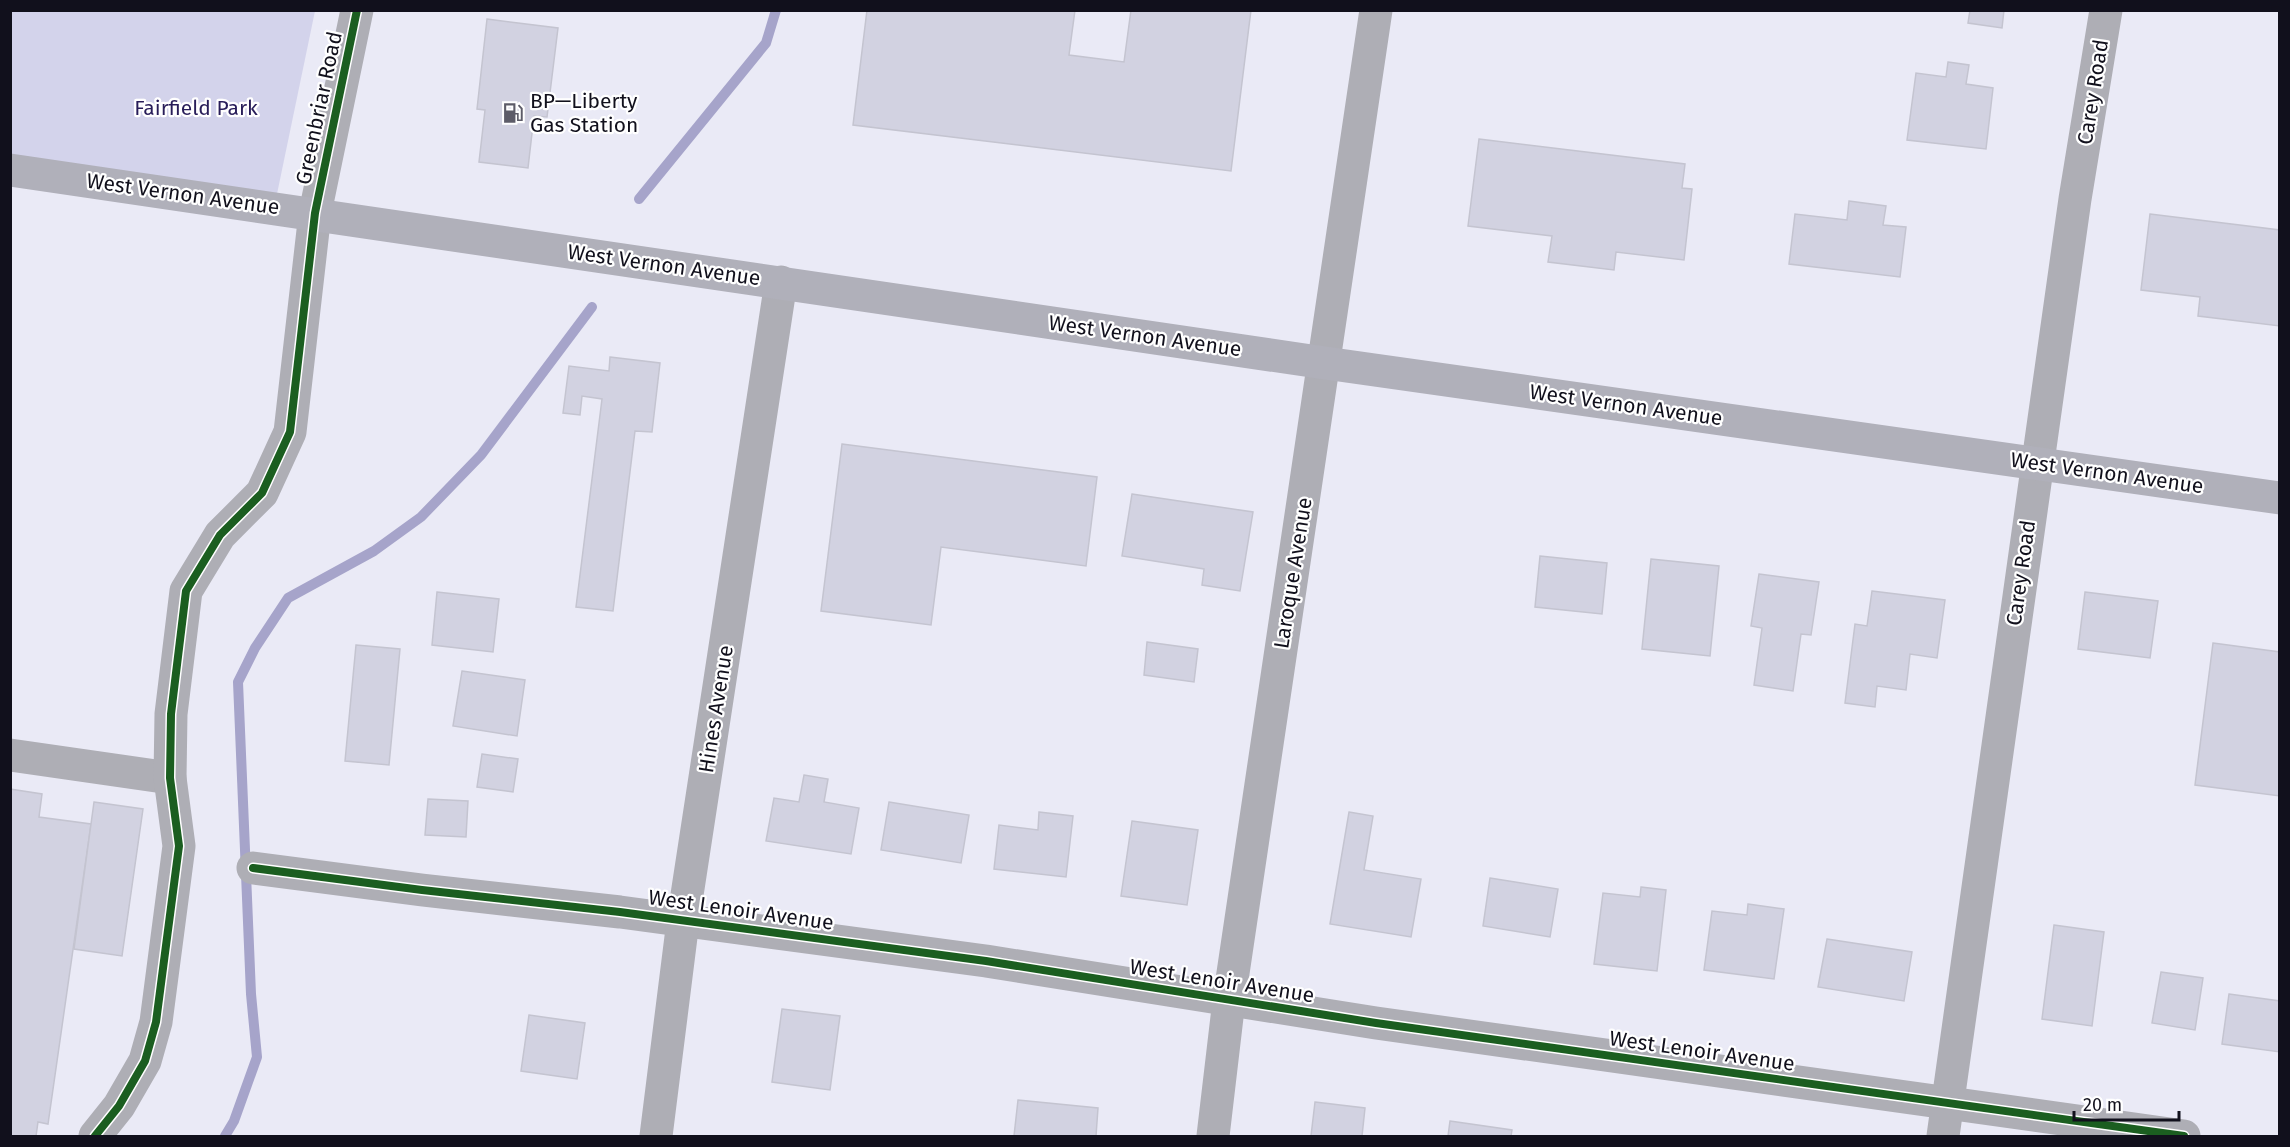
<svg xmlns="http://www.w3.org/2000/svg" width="2290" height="1147" viewBox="0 0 2290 1147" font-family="'Fira Sans',sans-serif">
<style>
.green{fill:#d3d3eb}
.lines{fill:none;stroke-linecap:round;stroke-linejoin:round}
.stream{stroke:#a6a4ca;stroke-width:10}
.building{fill:#d2d2e1;stroke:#c4c4d0;stroke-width:1.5}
.minor{stroke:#aeaeb5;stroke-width:33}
.major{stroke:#b0b0ba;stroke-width:33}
.cycleway-casing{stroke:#fff;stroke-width:11}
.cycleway{stroke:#1b5e20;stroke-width:8}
.labels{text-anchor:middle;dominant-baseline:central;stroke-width:4.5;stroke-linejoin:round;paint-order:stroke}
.street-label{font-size:21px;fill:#11101c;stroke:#fff}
.poi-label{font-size:21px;fill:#11101c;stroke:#fff;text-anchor:start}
.park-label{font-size:21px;fill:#281d59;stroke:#fff}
</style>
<rect width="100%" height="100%" fill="#eaeaf6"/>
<polygon class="green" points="10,11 315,11 272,218 11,177"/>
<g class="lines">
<g class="stream">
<polyline points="639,199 766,43 776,10"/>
<polyline points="225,1136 234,1121 257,1057 251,994 238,682 255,648 288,598 374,551 421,517 481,455 592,307"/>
</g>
</g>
<g class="building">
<polygon points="867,10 1075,10 1069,55 1124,62 1131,10 1251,10 1231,171 853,125"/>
<polygon points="1970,10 2004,10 2002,28 1968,23"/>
<polygon points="487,19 558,28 547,117 534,116 528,168 479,162 485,110 477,109"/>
<polygon points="1948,62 1969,65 1966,84 1993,88 1986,149 1907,140 1916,73 1946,77"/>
<polygon points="1479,139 1685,164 1682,188 1692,189 1684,260 1616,252 1614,270 1548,262 1552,236 1468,226"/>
<polygon points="1849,201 1886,206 1883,225 1906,227 1900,277 1789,264 1795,214 1847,220"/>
<polygon points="2150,214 2280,230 2280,326 2198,316 2200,297 2141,290"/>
<polygon points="610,357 660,363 652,432 635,431 613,611 576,607 602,399 582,396 580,415 563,413 569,366 609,371"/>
<polygon points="842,444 1097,477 1086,566 941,547 931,625 821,611"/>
<polygon points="1132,494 1253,512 1240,591 1202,585 1204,569 1122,556"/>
<polygon points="1540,556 1607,563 1602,614 1535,607"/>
<polygon points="1651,559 1719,566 1710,656 1642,649"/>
<polygon points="1759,574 1819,582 1811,635 1801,634 1793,691 1754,685 1762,628 1751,626"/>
<polygon points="1872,591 1945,600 1937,658 1910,654 1906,690 1877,686 1875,707 1845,703 1855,624 1867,626"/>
<polygon points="437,592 499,599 493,652 432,645"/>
<polygon points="2085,592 2158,601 2150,658 2078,649"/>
<polygon points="1147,642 1198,649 1194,682 1144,675"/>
<polygon points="2213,643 2280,652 2280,796 2195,785"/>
<polygon points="356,645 400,649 389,765 345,761"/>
<polygon points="462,671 525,680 517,736 453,726"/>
<polygon points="482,754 518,759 513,792 477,787"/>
<polygon points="804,775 828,779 824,802 859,808 851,854 766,841 774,798 799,802"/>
<polygon points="10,789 42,794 39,817 91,824 48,1124 38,1122 36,1136 10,1136"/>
<polygon points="428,799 468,801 466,837 425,835"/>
<polygon points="94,802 143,809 122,956 74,949"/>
<polygon points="889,802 969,815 961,863 881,850"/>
<polygon points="1039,812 1073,816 1066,877 994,869 999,825 1038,830"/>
<polygon points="1349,812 1373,816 1364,870 1421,879 1411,937 1330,924"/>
<polygon points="1132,821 1198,830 1187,905 1121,896"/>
<polygon points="1490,878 1558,889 1550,937 1483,926"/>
<polygon points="1641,887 1666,890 1657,971 1594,964 1603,893 1640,897"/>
<polygon points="1748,904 1784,909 1774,979 1704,970 1712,911 1747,915"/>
<polygon points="2054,925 2104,932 2092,1026 2042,1019"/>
<polygon points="1827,939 1912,952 1904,1001 1818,987"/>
<polygon points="2161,972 2203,978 2195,1030 2152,1023"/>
<polygon points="2229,994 2280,1001 2280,1052 2222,1044"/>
<polygon points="782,1009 840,1016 830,1090 772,1082"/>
<polygon points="529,1015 585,1023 577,1079 521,1071"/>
<polygon points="1018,1100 1098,1108 1096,1136 1014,1136"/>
<polygon points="1315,1102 1365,1108 1362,1136 1311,1136"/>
<polygon points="1450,1121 1512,1130 1511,1136 1448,1136"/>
</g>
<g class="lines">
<g class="minor">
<polyline points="10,755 170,778"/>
<polyline points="253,868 422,890 620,912 986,961 1376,1023 2184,1136"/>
<polyline points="95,1136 119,1106 145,1061 156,1022 179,846 170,778 171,714 186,591 220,535 262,493 290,432 315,213 357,10"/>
<polyline points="656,1136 683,921 781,282"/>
<polyline points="1213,1136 1229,1000 1376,10"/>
<polyline points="1943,1136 2075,199 2106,10"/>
</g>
<polyline class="major" points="10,170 1325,363 2280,498"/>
<g class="cycleway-casing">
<g id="cycleway">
<polyline points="253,868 422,890 620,912 986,961 1376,1023 2184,1136"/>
<polyline points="95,1136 119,1106 145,1061 156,1022 179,846 170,778 171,714 186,591 220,535 262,493 290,432 315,213 357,10"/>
</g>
</g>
<use href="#cycleway" class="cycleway"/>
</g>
<defs>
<g id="fuel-bare" transform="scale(1.62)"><path d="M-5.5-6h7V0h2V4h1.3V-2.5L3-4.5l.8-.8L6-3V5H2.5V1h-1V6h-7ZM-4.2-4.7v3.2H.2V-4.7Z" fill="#5d5c68" stroke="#fff" stroke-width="2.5" paint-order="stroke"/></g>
</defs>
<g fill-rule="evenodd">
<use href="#fuel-bare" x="513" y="113"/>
</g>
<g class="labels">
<g class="street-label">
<text transform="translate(2093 92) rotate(-81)">Carey Road</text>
<text transform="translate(319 108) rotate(-78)">Greenbriar Road</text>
<text transform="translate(183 194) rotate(8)">West Vernon Avenue</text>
<text transform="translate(664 265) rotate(8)">West Vernon Avenue</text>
<text transform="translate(1145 336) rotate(8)">West Vernon Avenue</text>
<text transform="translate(1626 405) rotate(8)">West Vernon Avenue</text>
<text transform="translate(2107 473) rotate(8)">West Vernon Avenue</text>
<text transform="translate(1293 573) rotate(-81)">Laroque Avenue</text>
<text transform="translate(2021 573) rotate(-82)">Carey Road</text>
<text transform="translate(716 709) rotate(-81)">Hines Avenue</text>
<text transform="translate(741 910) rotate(8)">West Lenoir Avenue</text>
<text transform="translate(1222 981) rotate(9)">West Lenoir Avenue</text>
<text transform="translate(1702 1051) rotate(8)">West Lenoir Avenue</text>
</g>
<g class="poi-label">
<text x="530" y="101">BP—Liberty<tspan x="530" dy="24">Gas Station</tspan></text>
</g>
<g class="park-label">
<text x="196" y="108">Fairfield Park</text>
</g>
</g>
<rect width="2290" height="1147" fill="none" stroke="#11101c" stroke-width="24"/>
<path d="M2074 1111v9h105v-9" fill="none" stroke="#11101c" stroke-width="3"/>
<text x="2083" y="1111" font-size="18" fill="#11101c" stroke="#ffffff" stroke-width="4.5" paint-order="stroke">20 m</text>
</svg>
